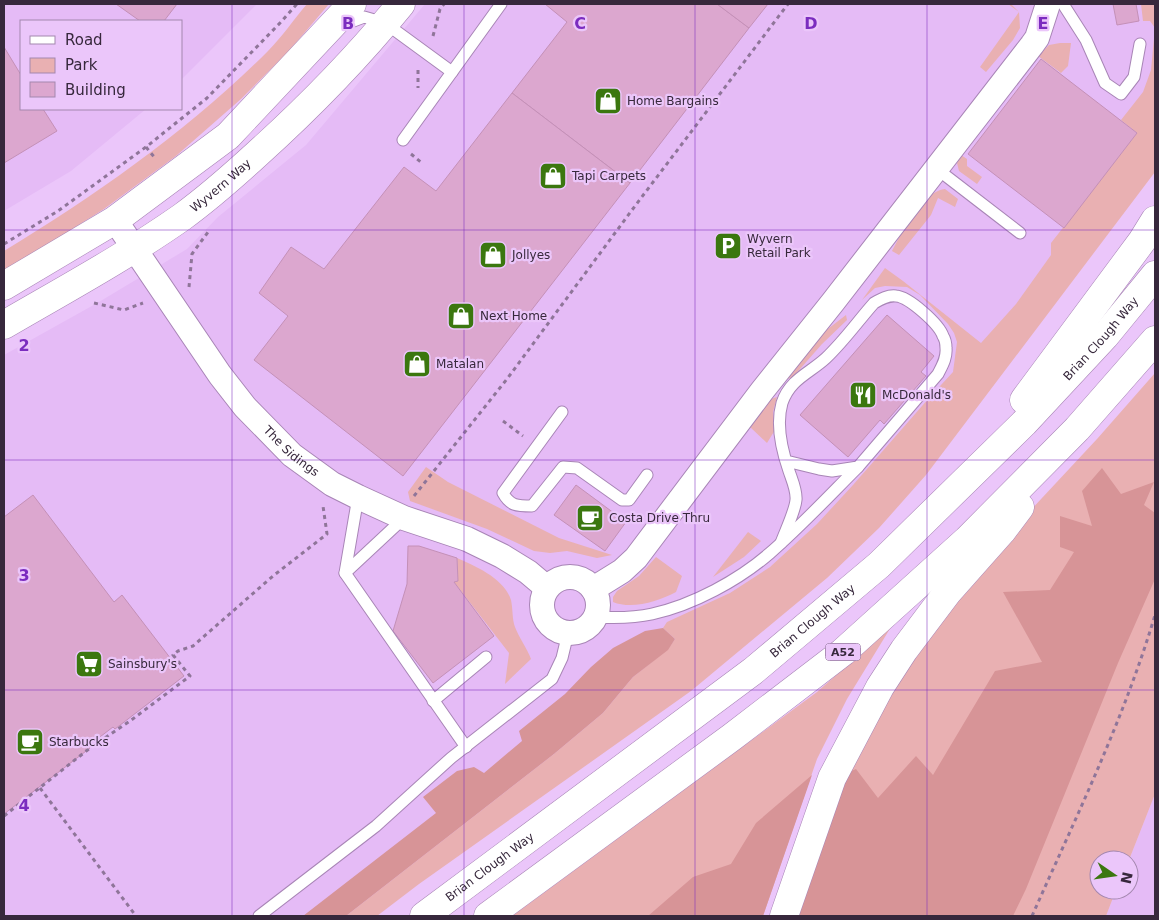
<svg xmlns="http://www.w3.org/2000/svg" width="1159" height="920" viewBox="0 0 1159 920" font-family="'DejaVu Sans',sans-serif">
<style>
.built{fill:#e5bbf6}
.green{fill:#e9b0b2}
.forest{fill:#d79497}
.building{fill:#dca7cf;stroke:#c490b7}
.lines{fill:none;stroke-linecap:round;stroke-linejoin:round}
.service-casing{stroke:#a885b6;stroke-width:13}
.minor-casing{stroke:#a885b6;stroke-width:26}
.tertiary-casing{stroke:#a885b6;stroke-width:29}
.trunk-casing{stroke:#a885b6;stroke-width:29}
.path{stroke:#8f7599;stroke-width:3;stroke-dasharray:4 4;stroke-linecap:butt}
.service{stroke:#fff;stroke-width:11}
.minor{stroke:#fff;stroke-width:24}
.tertiary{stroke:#fff;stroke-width:28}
.trunk{stroke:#fff;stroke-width:28}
.grid{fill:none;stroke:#7b2cbf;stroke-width:1;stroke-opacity:0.55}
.labels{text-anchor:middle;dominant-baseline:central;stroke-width:4.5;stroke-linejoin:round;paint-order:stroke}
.shield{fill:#ebc6fa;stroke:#6d5775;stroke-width:1}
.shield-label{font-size:11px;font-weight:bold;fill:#37283c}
.poi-label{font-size:12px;fill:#37283c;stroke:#ebc6fa;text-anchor:start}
.street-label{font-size:12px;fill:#37283c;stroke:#ebc6fa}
.grid-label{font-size:16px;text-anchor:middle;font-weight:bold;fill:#7b2cbf;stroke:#ebc6fa;stroke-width:4.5;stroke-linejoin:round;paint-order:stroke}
</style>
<rect width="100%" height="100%" fill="#ebc6fa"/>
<g class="built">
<polygon points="4,4 257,4 181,80 181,21 21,21 21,109 146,109 71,171 4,211"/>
<polygon points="425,4 1153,4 1155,11 1155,101 1144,130 1034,288 847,505 337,916 4,916 4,355 99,302 187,249 218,217 306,145"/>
<polygon points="1155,794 1155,916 1106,916 1116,890 1129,890 1129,860"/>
</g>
<g class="green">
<path d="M307 4H329L289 51 241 99 176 156 104 209 4 272V251C98 194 190 129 268 51 282 37 294 19 307 4Z"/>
<polygon points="1008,4 1011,4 1019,12 1020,28 1013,40 986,72 980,67 1019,12"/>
<polygon points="1141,4 1155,4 1155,172 926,475 879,528 827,578 691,691 419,884 377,916 346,916 554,754 603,713 633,677 668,649 675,639 663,628 667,622 730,593 770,567 817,524 853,485 929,398 953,372 957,342 954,333 948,324 920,295 907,287 885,286 875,288 862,300 885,268 903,281 981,343 1016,304 1051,255 1051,243 1137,133 1121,120 1143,92 1151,70 1155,28 1150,21 1143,21"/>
<polygon points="1060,43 1071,43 1068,66 1061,73 1038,56 1049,45"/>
<polygon points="961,155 967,159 967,166 982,177 977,184 959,171 957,163"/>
<path d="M945 189 958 199 955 207 938 198 931 215 899 255 892 251C902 232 923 191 945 189Z"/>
<polygon points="846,315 847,320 822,344 793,377 785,380 820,335"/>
<polygon points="1155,373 1155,794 1129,860 1099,860 1099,890 1116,890 1106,916 790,916 872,715 987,557 1097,439"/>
<polygon points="777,397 773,412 775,430 767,443 750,427 771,399"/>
<polygon points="426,467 448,482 559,538 612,555 597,558 567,551 550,553 534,551 487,529 410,501 408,492"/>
<polygon points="748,532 761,541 744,557 713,577"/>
<path d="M656 557 682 576 676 592C659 601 632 610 613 602V597L617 591 639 576Z"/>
<path d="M457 558C475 566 504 578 511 600 513 609 512 619 515 627 519 638 527 648 531 659L505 684 509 653 454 582 458 581Z"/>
<polygon points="891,627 847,699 817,759 763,916 512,916 817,692"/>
</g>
<g class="forest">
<polygon points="1102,468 1121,494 1154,482 1144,505 1155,513 1155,579 1118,663 1026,889 1013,916 790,916 844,774 856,769 878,798 916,756 933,775 995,671 1042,662 1003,592 1050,590 1074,552 1060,547 1060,516 1092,526 1082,491"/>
<polygon points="663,628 675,639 668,650 633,677 603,713 554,754 346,916 303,916 436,813 423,797 457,771 474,767 484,773 522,741 519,731 565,694 591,667 613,648 645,631"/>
<polygon points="812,775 763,916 648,916 693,877 731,864 756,823"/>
</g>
<g class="building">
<polygon points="116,4 177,4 164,21 140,21"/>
<polygon points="545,4 717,4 749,28 630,183 512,93 567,22"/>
<polygon points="717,4 768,4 749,28"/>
<polygon points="1113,4 1136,4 1139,21 1117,25"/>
<polygon points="4,47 21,75 21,109 43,109 57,131 4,163"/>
<polygon points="1041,59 1137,133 1064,228 968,154"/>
<polygon points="512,93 630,183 403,476 254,360 288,316 259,293 291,247 324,269 404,167 436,191"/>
<polygon points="887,315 934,356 921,372 926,376 884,424 880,420 848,457 800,415"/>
<polygon points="576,485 626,522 605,551 554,515"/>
<polygon points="33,495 114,602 122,595 184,676 115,729 113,727 88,746 90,748 4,814 4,517"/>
<polygon points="408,546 419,546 457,558 458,581 454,582 494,636 433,683 393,631 407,584"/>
</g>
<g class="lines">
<g class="service-casing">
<g id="service">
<polyline points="1063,4 1086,40 1105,83 1121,94 1134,77 1140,44"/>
<polyline points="343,25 364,17 385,23 452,72 501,4"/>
<polyline points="403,140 452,72"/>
<polyline points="937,169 1020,233"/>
<path d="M562 412 503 493C510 506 517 506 532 506L563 467 577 468 622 500H629L647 475"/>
<polyline points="358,497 345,573 466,747"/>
<path d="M781 543C785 532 795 511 796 500 797 491 792 480 789 471 782 451 776 424 782 403 790 379 810 373 826 358 844 341 858 321 874 303 881 299 888 295 896 296 909 297 939 324 943 336 945 339 946 344 946 348 947 358 942 366 938 374L858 467 832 471 819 469 786 461"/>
<polyline points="345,573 404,518"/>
<path d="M595 617C614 618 634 618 652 614 693 605 739 580 770 553 801 526 829 496 858 467"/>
<polyline points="433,701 486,657"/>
<polyline points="259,916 376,826 451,758 552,679 562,658 568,633"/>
</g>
</g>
<g class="minor-casing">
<g id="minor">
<path id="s1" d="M115 220 220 375 245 407 292 455 332 484 358 497 404 518 467 539 502 556 528 572 547 588"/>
<circle cx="570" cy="605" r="28"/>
<polyline points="593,589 622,571 636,558 762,391 833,302 1032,45 1037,38 1048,4"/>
</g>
</g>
<g class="tertiary-casing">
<g id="tertiary">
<polyline points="4,286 115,220 228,136 352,4"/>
<path id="s2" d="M4 325C64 290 125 257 182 217 208 198 233 176 257 154 308 108 357 58 401 4"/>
</g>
</g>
<g class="trunk-casing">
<g id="trunk">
<polyline points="1024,400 1142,241 1155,220"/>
<path id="s3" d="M424 916 753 671 879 565 1024 423 1105 336 1155 275"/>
<polyline points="488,916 732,737 843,652 967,540 1077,429 1155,340"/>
<polyline points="784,916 832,778 880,687 904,650 947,593 1002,531 1020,507"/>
</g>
</g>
<g class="path">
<polyline points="433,36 440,9 444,4"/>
<polyline points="418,70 418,88"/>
<polyline points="146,147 155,158"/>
<polyline points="411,154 422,163"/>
<polyline points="4,244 58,211 146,147 207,98 281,22 297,4"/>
<polyline points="189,287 192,254 208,232"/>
<polyline points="94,303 124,310 143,303"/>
<polyline points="503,421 523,436"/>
<polyline points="414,496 507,379 635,206 788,4"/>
<polyline points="40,788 136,916"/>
<polyline points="4,816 90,748 130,721 190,676 173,655 178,651 193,646 273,576 327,534 323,506"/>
<path d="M1032 916C1076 817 1124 719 1155 615"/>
</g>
<use href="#service" class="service"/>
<use href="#minor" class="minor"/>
<use href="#tertiary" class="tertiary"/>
<use href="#trunk" class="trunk"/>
</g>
<path class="grid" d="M232 4V916M464 4V916M695 4V916M927 4V916M4 230H1155M4 460H1155M4 690H1155"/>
<defs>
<g id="shop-square" transform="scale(1.4375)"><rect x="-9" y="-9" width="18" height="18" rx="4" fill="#3b770f" stroke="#ebc6fa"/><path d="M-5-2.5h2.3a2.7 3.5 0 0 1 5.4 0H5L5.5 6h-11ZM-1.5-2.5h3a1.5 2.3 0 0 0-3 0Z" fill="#fff"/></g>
<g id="parking-square" transform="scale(1.4375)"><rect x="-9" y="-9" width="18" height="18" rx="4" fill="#3b770f" stroke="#ebc6fa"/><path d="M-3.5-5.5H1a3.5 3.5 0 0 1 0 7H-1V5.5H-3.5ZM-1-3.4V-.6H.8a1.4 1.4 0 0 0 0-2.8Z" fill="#fff"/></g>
<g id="restaurant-square" transform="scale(1.4375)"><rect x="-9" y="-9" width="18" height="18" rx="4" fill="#3b770f" stroke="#ebc6fa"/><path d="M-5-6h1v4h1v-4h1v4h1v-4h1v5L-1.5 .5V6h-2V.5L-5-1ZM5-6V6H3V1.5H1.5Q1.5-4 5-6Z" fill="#fff"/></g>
<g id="cafe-square" transform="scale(1.4375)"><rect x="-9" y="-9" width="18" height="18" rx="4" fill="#3b770f" stroke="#ebc6fa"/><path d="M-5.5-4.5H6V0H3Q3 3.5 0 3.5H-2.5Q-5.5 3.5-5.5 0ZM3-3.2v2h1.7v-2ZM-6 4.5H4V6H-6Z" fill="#fff"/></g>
<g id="supermarket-square" transform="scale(1.4375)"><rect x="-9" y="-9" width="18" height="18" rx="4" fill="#3b770f" stroke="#ebc6fa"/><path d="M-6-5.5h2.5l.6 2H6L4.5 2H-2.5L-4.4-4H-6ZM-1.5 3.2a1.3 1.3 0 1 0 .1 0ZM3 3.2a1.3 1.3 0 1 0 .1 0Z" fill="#fff"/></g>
</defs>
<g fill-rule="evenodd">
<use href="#shop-square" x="608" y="101"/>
<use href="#shop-square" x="553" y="176"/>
<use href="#parking-square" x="728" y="246"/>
<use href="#shop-square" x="493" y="255"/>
<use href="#shop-square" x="461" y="316"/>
<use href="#shop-square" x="417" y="364"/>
<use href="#restaurant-square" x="863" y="395"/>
<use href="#cafe-square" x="590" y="518"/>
<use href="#supermarket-square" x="89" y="664"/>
<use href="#cafe-square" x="30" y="742"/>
</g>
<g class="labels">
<rect class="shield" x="825.5" y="643.5" width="35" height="17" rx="4"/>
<g class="shield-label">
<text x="843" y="652">A52</text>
</g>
<g class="poi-label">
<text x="627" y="101">Home Bargains</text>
<text x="572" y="176">Tapi Carpets</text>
<text x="747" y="239">Wyvern<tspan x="747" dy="14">Retail Park</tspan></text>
<text x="512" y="255">Jollyes</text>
<text x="480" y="316">Next Home</text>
<text x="436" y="364">Matalan</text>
<text x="882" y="395">McDonald's</text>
<text x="609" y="518">Costa Drive Thru</text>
<text x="108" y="664">Sainsbury's</text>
<text x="49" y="742">Starbucks</text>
</g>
<g class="street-label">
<text stroke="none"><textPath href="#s2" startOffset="258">Wyvern Way</textPath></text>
<text stroke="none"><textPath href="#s3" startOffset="892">Brian Clough Way</textPath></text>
<text stroke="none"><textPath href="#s1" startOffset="292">The Sidings</textPath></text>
<text stroke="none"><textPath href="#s3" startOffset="488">Brian Clough Way</textPath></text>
<text stroke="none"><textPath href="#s3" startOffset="82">Brian Clough Way</textPath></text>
</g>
</g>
<g class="grid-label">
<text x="348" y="29">B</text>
<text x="580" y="29">C</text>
<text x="811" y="29">D</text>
<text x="1043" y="29">E</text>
<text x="24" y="351">2</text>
<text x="24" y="581">3</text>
<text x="24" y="811">4</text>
</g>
<rect width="1159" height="920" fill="none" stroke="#37283c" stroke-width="10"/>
<rect x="20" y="20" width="162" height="90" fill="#ebc6fa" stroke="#a387ae"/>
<rect x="30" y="36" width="25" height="8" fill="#ffffff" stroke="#a387ae"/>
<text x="65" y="45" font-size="15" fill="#37283c">Road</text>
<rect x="30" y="58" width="25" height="15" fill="#e9b0b2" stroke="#a387ae"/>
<text x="65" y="70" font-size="15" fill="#37283c">Park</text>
<rect x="30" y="82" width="25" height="15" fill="#dca7cf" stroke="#a387ae"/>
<text x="65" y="95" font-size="15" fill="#37283c">Building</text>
<g transform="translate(1114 875) rotate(103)"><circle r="24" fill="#ebc6fa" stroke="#a387ae"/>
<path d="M0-4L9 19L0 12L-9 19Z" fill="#3b770f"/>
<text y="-8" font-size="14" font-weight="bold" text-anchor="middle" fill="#37283c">N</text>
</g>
</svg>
